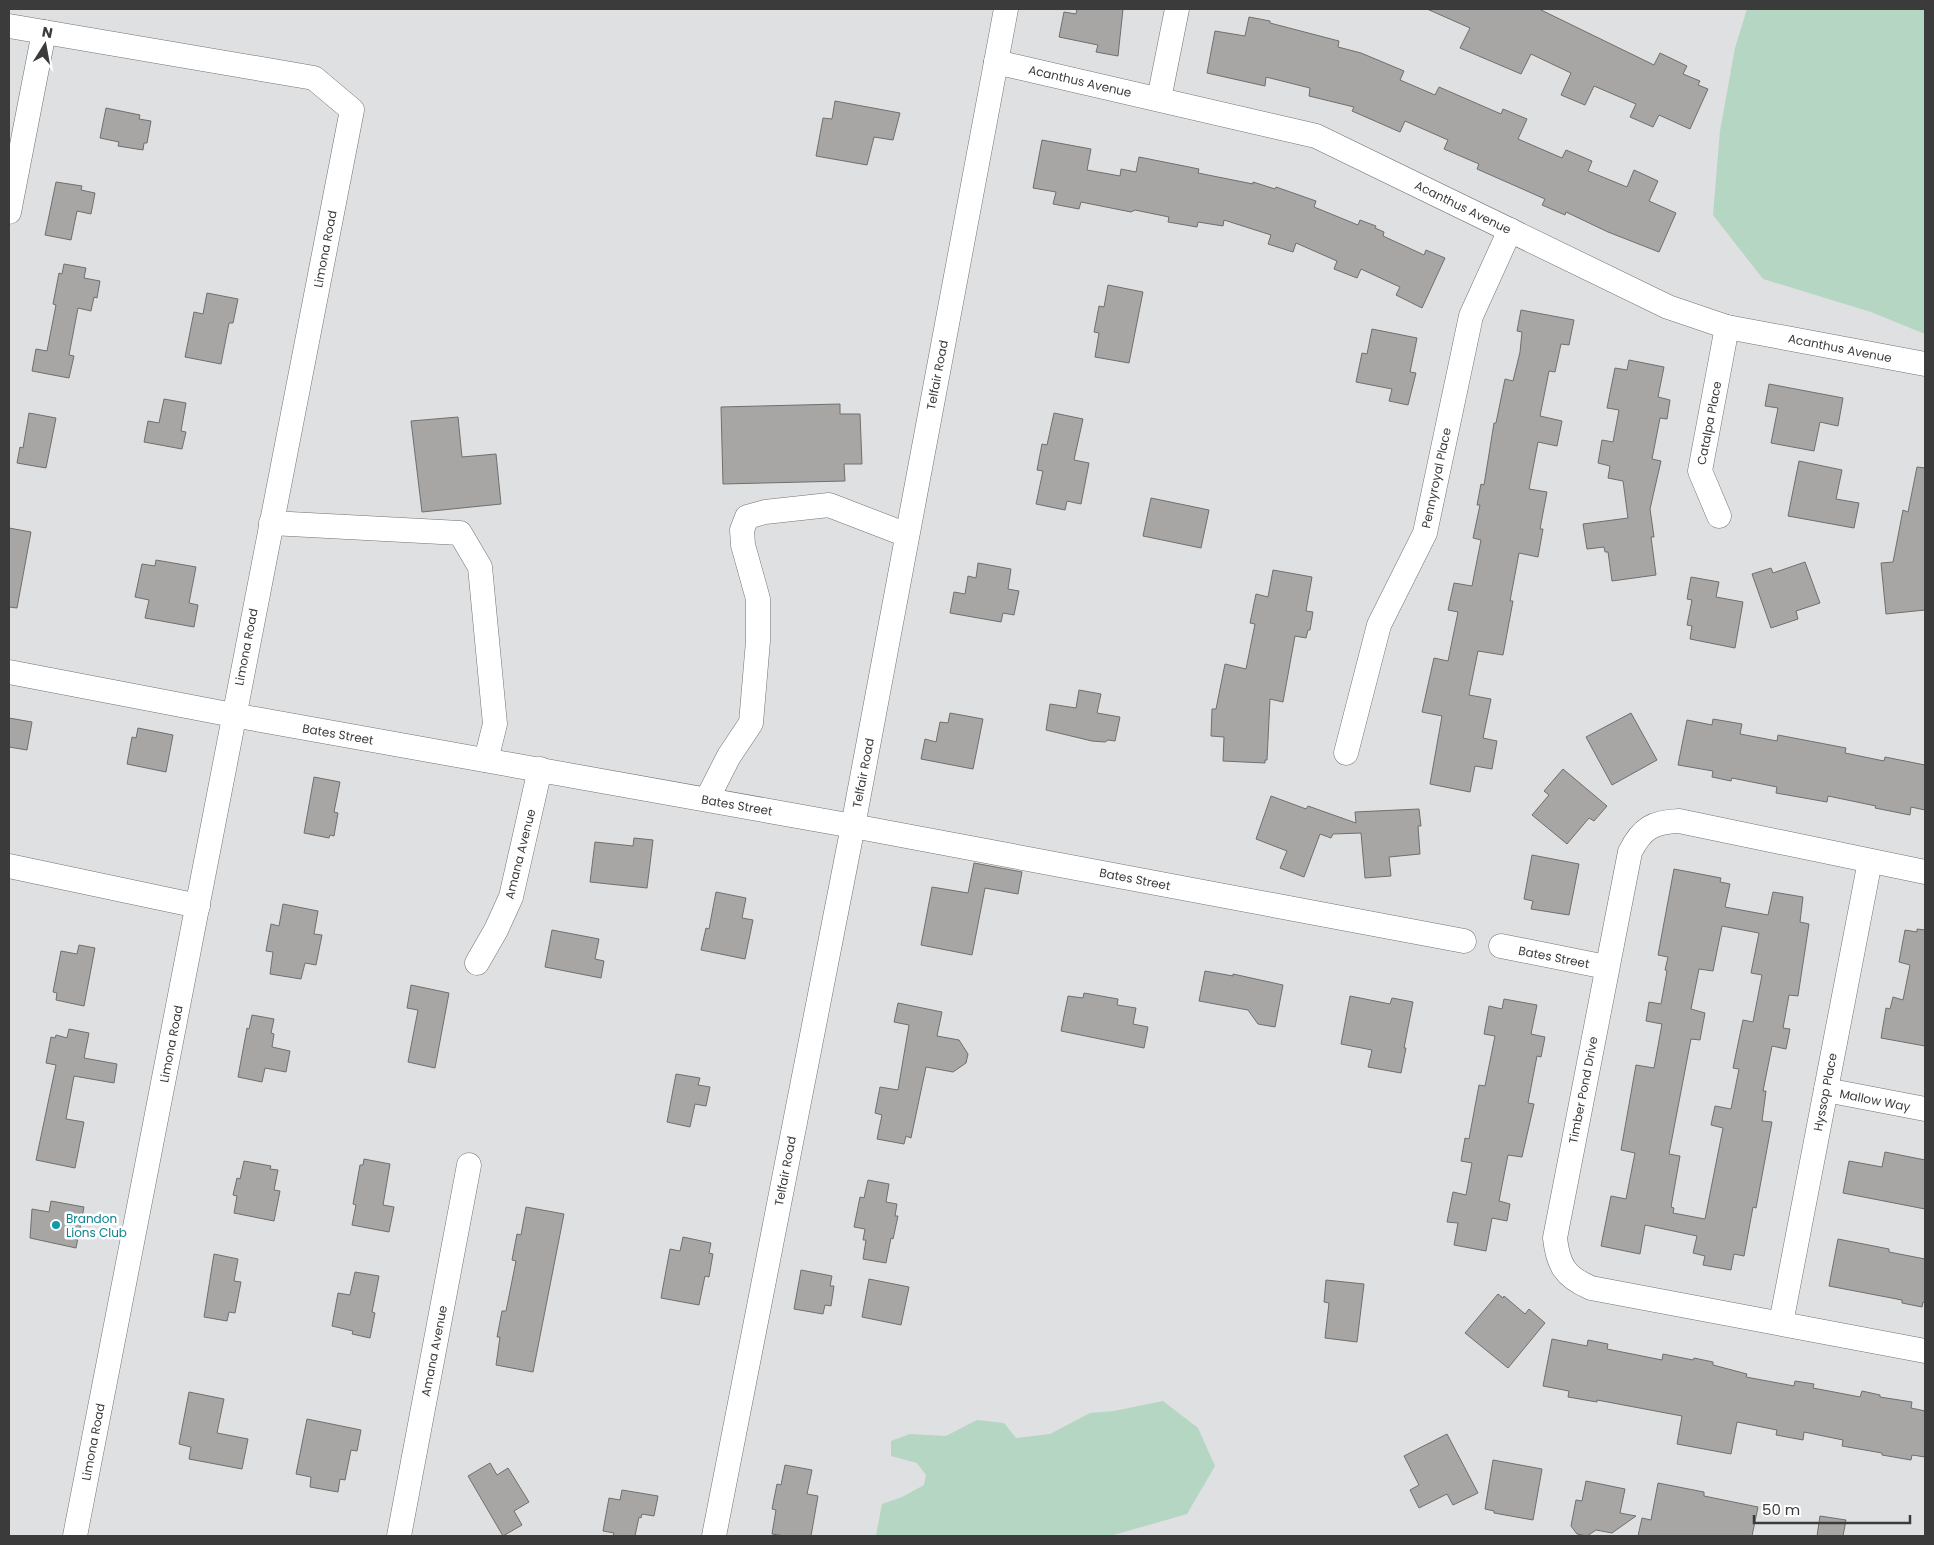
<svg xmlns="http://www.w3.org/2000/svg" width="1934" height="1545" viewBox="0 0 1934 1545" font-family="Poppins,sans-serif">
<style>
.green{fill:#b4d6c2}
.building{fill:#a7a6a5;stroke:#706f6e;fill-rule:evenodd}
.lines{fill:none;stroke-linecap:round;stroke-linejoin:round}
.minor-casing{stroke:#727273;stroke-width:25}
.minor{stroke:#fff;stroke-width:24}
.culture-dot{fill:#0f9aa8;stroke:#fff;stroke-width:2}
.labels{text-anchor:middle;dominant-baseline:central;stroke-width:5;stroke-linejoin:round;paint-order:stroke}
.street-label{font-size:12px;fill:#3b3b3b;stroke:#fff}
.culture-label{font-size:12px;fill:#0d838f;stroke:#fff;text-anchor:start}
</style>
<rect width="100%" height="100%" fill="#dfe0e1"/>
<g class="green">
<polygon points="1747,9 1925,9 1925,334 1871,312 1763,279 1713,215 1720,131 1735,48"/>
<polygon points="1163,1401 1198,1428 1215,1466 1187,1514 1110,1536 876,1536 882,1504 902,1497 924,1485 926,1475 917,1463 891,1456 891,1441 910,1434 946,1436 977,1420 1004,1423 1016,1438 1050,1434 1090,1413 1114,1411"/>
</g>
<g class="building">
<polygon points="1077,9 1123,9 1118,56 1096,52 1098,45 1059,37 1064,12 1076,14"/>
<polygon points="1427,9 1539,9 1654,65 1660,53 1687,66 1683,74 1700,81 1698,85 1708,89 1690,129 1659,115 1653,127 1630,117 1636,104 1594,86 1585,105 1561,95 1571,73 1531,54 1521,74 1460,48 1470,28"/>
<polygon points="1249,17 1270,21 1270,23 1339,41 1338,47 1361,53 1404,71 1400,80 1435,95 1439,87 1501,114 1503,109 1527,119 1518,139 1562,158 1566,150 1592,161 1588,171 1627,187 1634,170 1658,181 1649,201 1676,213 1659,252 1608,232 1566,212 1565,215 1542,205 1545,199 1477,169 1479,164 1444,149 1448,140 1405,121 1400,132 1352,111 1354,107 1309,96 1310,88 1266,77 1265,86 1207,73 1215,31 1245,36"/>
<polygon points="835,101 900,113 893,140 874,137 867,165 816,156 823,118 832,119"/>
<polygon points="106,108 140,115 139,119 151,121 147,143 144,143 143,150 118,146 119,142 100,138"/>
<polygon points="1042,140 1091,149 1087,170 1120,176 1121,169 1136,172 1139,157 1199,169 1198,173 1253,184 1253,182 1275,189 1276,187 1316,201 1314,207 1358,225 1360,220 1376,226 1375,228 1384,232 1383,236 1424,255 1426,250 1445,258 1422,308 1396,295 1400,287 1361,269 1357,278 1334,269 1337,261 1296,243 1293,252 1268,244 1271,235 1224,220 1223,226 1198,222 1197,227 1168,222 1169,217 1135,210 1131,212 1081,202 1079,209 1053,204 1056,192 1033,188"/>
<polygon points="56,182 82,186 81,190 95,193 91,214 77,211 71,240 45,235"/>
<polygon points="64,264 86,268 84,278 100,281 97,298 94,297 91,311 78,308 69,355 74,356 69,378 32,371 36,349 47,351 56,305 53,304 59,273 62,274"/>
<polygon points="1108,285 1143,292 1129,363 1095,357 1099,333 1094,332 1099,306 1104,307"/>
<polygon points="207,293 238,299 233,323 229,323 221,364 185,357 194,312 203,314"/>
<polygon points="1521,310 1574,320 1569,345 1561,344 1555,372 1549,371 1540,416 1562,421 1557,446 1538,442 1529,489 1547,492 1540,529 1543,529 1538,557 1519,553 1510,601 1513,601 1503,655 1478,651 1469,695 1491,699 1483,738 1497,741 1492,769 1475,766 1470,792 1430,784 1442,716 1422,712 1434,658 1448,661 1458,612 1448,610 1454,583 1472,586 1481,540 1473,538 1480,505 1477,505 1481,484 1484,485 1494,423 1496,423 1505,379 1513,381 1520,352 1522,332 1517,331"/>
<polygon points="1372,329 1417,338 1410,372 1416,373 1408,405 1389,401 1392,389 1356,382 1362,353 1367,354"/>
<polygon points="1629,360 1664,367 1658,397 1670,400 1667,419 1660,418 1652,459 1661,461 1650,509 1654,537 1651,537 1656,575 1612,581 1608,552 1605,552 1604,547 1587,549 1583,524 1628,518 1623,481 1608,478 1610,466 1598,463 1602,440 1613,442 1619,410 1607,408 1615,368 1627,370"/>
<polygon points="1769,384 1843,398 1838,426 1820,422 1814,451 1771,443 1778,408 1765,406"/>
<polygon points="164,399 186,403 181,431 186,432 182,449 144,442 148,421 159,423"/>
<polygon points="840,404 840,414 860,414 862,464 844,464 845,481 723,484 721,407"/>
<polygon points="29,413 56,418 46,468 17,463 20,447 23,448"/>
<polygon points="1054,413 1083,419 1074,460 1089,463 1081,504 1067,501 1065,510 1036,504 1043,471 1037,470 1042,444 1047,445"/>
<polygon points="458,417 462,457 496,454 501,504 422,512 411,421"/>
<polygon points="1799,461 1842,470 1836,499 1859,503 1854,528 1788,516"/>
<polygon points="1917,467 1925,468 1925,610 1886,614 1881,563 1893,562 1903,510 1908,512"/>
<polygon points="1151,498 1209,510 1201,548 1143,536"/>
<polygon points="9,528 31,532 17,608 9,607"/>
<polygon points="156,560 196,567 189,603 198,605 194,627 145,618 149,600 135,597 142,564 155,566"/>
<polygon points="1805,562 1820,603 1796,611 1798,619 1771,628 1752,574 1771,568 1773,573"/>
<polygon points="978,563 1011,569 1008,589 1019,591 1014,615 1003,613 1001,622 950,613 954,592 965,594 968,576 976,578"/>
<polygon points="1273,570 1312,577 1306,611 1313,612 1310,630 1308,630 1306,638 1295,636 1283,702 1270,699 1267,760 1265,760 1265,763 1223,761 1224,737 1211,736 1212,709 1216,709 1225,664 1246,669 1255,624 1250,623 1256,594 1268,597"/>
<polygon points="1691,577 1719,582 1716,597 1743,602 1735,648 1690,639 1692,626 1687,625 1692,600 1687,599"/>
<polygon points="1079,690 1101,694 1097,713 1120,717 1115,741 1108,740 1105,742 1092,741 1046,730 1050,704 1076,708"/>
<polygon points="950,713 983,719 973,769 921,759 925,739 936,742 940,722 948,723"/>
<polygon points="1631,713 1657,760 1612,785 1586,737"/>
<polygon points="9,718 32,722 27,750 9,747"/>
<polygon points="1713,719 1742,724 1740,734 1777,741 1778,735 1846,748 1845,753 1884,761 1885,757 1925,765 1925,810 1911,807 1910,815 1875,808 1876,806 1828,796 1827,802 1776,793 1777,787 1732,778 1731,781 1712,777 1713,771 1678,765 1687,720 1712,725"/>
<polygon points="138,728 173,735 166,772 127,764 132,737 136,738"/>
<polygon points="1563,769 1607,806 1594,821 1589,818 1567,844 1532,815 1549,795 1544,791"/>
<polygon points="314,777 340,782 334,812 338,813 334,836 330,835 329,838 304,833"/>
<polygon points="1271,796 1306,809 1308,806 1356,823 1355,812 1419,809 1421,826 1418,826 1420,854 1389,857 1391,876 1365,878 1361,833 1333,834 1331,838 1320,834 1304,877 1280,868 1287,851 1256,839"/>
<polygon points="634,838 653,840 647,888 590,882 595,842 633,846"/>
<polygon points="1532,855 1579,864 1569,915 1531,909 1533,901 1524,899"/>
<polygon points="974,863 1022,872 1018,894 985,888 972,955 921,945 932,887 968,893"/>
<path d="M1674 869 1721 878 1720 882 1730 884 1725 907 1768 915 1773 892 1803 897 1800 922 1809 924 1798 996 1789 995 1783 1028 1790 1029 1786 1049 1772 1046 1763 1091H1766L1762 1121 1772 1122 1756 1208 1753 1207 1744 1256 1734 1254 1731 1270 1703 1265 1705 1256 1693 1253 1697 1236 1645 1225 1640 1254 1601 1246 1611 1196 1626 1199 1635 1153 1621 1150 1636 1065 1654 1068 1662 1024 1646 1021 1649 1002 1661 1004 1667 971 1665 970 1668 957 1658 955ZM1722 926 1759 933 1751 973 1762 975 1753 1022 1743 1020 1733 1068 1739 1069 1731 1109 1715 1106 1711 1125 1723 1128 1705 1219 1673 1213 1674 1208 1671 1207 1680 1156 1669 1154 1691 1039 1700 1040 1705 1013 1691 1009 1699 969 1713 971Z"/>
<polygon points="716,892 746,898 742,918 753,920 745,959 701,950 706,928 709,929"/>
<polygon points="283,904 318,911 314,934 322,935 316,965 305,963 301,979 270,974 273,952 266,951 271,924 279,926"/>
<polygon points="1917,929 1925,930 1925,1046 1881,1038 1886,1008 1890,1009 1893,997 1903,1000 1910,965 1899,962 1905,930 1917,932"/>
<polygon points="552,930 599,939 595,959 604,961 601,978 545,967"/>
<polygon points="79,945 95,948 84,1006 56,1000 57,993 53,992 61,951 77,954"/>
<polygon points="1205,971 1233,976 1233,974 1283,985 1275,1027 1258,1024 1248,1010 1199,1001"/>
<polygon points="411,985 449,993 435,1068 408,1062 418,1010 407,1008"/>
<polygon points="1084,993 1118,999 1117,1005 1136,1008 1133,1024 1148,1027 1144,1048 1061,1031 1068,996 1083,998"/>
<polygon points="1350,996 1390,1004 1392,998 1413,1002 1404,1048 1406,1048 1401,1073 1368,1067 1372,1050 1341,1044"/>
<polygon points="1504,999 1537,1005 1531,1034 1545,1037 1541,1057 1537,1056 1528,1103 1534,1104 1522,1157 1508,1155 1499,1201 1510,1204 1507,1221 1492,1218 1486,1251 1454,1245 1458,1223 1447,1222 1453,1192 1466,1195 1472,1163 1461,1161 1465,1138 1469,1139 1479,1085 1485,1086 1495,1036 1484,1034 1489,1006 1502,1009"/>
<polygon points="898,1003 942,1012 937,1036 959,1040 968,1054 966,1063 953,1072 926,1067 911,1138 906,1136 904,1144 877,1139 882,1115 875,1113 880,1087 898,1090 909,1025 894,1022"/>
<polygon points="252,1015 274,1019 271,1033 274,1034 272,1047 290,1051 286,1072 265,1068 262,1082 238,1077 247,1028 249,1029"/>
<polygon points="69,1029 89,1033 84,1058 117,1064 114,1083 74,1076 66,1119 84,1122 75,1168 36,1160 56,1065 46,1063 51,1037 55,1038 56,1035 67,1038"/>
<polygon points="676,1074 700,1078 698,1085 710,1087 706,1106 695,1104 690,1127 667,1122"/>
<polygon points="1885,1152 1925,1160 1925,1209 1843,1193 1849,1161 1882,1167"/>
<polygon points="364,1159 390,1164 383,1205 394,1207 389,1232 352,1225 356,1205 353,1204 360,1165 363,1165"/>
<polygon points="244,1161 271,1166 270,1169 278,1170 274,1190 280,1191 274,1221 234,1213 237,1196 233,1195 237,1178 240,1179"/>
<polygon points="868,1180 889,1184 886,1202 897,1204 895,1216 898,1216 893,1239 891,1238 886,1263 863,1259 866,1240 863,1240 865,1229 854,1227 860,1197 864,1198"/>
<polygon points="51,1201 84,1207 76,1248 30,1238 32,1209 49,1212"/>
<polygon points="526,1207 564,1214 533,1372 496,1365 500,1337 497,1337 502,1311 506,1311 516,1261 512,1260 517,1234 521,1235"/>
<polygon points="683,1237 711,1243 709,1253 713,1254 709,1277 705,1276 699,1305 661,1298 670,1249 680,1251"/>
<polygon points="1838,1239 1889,1249 1889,1252 1925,1259 1925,1303 1923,1302 1922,1307 1902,1303 1902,1300 1829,1286"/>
<polygon points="214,1254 238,1259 234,1281 241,1282 235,1313 229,1312 227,1321 204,1317"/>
<polygon points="801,1270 832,1276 830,1286 834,1286 831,1306 825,1305 823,1314 794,1309"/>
<polygon points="355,1272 379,1276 372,1312 375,1313 370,1338 352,1334 353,1331 332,1326 338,1293 350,1295"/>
<polygon points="869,1279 909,1287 901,1325 862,1317"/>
<polygon points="1326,1280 1364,1284 1357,1342 1325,1338 1329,1303 1324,1302"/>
<polygon points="1498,1294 1503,1298 1504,1296 1525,1314 1529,1309 1545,1323 1508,1368 1465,1333"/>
<polygon points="1552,1339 1587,1346 1588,1340 1608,1344 1607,1349 1662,1360 1663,1354 1693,1360 1694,1358 1713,1362 1713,1365 1747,1374 1746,1377 1794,1386 1795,1381 1814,1384 1813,1388 1860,1397 1862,1391 1880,1395 1880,1397 1912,1402 1911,1408 1925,1411 1925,1457 1912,1455 1911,1460 1882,1455 1882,1453 1842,1446 1843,1440 1804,1432 1803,1440 1776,1435 1777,1430 1737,1422 1731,1454 1677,1444 1682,1416 1597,1400 1597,1402 1568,1397 1569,1391 1543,1386"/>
<polygon points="189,1392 224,1399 217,1433 248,1439 242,1469 189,1459 191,1447 179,1444"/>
<polygon points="307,1419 361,1430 357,1451 351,1450 345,1480 340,1479 338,1492 310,1487 311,1477 296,1474"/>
<polygon points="1447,1434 1478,1493 1453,1505 1447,1494 1419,1508 1410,1490 1419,1485 1404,1456"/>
<polygon points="1493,1460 1542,1469 1533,1520 1494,1513 1494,1511 1485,1509"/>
<polygon points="490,1463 497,1475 508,1468 529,1502 514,1511 522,1525 503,1536 468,1476"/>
<polygon points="785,1465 812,1470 807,1494 818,1496 811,1536 785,1536 772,1534 776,1510 772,1509 777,1484 781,1485"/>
<polygon points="1586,1481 1625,1489 1620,1513 1636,1516 1612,1533 1596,1530 1587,1536 1577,1534 1571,1526 1576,1500 1582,1501"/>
<polygon points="1658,1483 1704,1492 1704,1496 1758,1507 1752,1536 1638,1536 1642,1518 1651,1520"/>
<polygon points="622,1490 658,1496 654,1516 642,1514 641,1518 639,1517 635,1536 613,1536 614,1533 603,1531 609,1498 620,1500"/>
<polygon points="1820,1516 1846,1520 1843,1536 1817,1536"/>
</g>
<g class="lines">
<g class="minor-casing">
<g id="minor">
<polyline points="9,26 314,78 352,110 75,1536"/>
<polyline points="996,62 1316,136 1668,307 1727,327 1925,364"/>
<polyline points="1159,99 1177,9"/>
<polyline points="9,212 44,32"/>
<polyline points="1719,516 1700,471 1727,327"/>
<polyline points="271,523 460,533 480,567 495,724 486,760"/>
<polyline points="9,672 233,715 853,826 1464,941"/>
<polyline points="1346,753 1379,625 1425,533 1471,316 1510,230"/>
<polyline points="707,799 729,756 751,723 758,641 758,599 743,545 742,530 747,517 765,512 829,505 907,535"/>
<polyline points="9,866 198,906"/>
<path d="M1925 872 1679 821C1653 822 1642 828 1630 852L1555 1238C1558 1265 1565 1277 1591 1288L1925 1351"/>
<polyline points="1501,946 1606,967"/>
<polyline points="477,963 496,930 511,897 540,769"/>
<polyline points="1826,1090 1925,1109"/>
<polyline points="1781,1323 1870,861"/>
<polyline points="399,1536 469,1165"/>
<polyline points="714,1536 853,826 1006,9"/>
</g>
</g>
<use href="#minor" class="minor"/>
</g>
<circle class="culture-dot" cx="56" cy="1225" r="5"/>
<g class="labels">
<g class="street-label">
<text transform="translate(1080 81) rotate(13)">Acanthus Avenue</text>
<text transform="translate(1463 207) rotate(26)">Acanthus Avenue</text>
<text transform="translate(325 249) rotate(-79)">Limona Road</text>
<text transform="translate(1840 348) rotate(11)">Acanthus Avenue</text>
<text transform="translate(937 375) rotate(-79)">Telfair Road</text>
<text transform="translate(1709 423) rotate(-79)">Catalpa Place</text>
<text transform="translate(1436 478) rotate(-78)">Pennyroyal Place</text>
<text transform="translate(246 647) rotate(-79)">Limona Road</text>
<text transform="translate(338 734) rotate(10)">Bates Street</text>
<text transform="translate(863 773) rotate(-79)">Telfair Road</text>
<text transform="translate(737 805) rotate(10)">Bates Street</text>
<text transform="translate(520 854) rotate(-76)">Amana Avenue</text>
<text transform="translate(1135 879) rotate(11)">Bates Street</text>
<text transform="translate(1554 957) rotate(11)">Bates Street</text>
<text transform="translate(171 1044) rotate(-79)">Limona Road</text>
<text transform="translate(1583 1090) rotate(-79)">Timber Pond Drive</text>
<text transform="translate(1825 1092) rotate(-79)">Hyssop Place</text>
<text transform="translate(1875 1100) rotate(11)">Mallow Way</text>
<text transform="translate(785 1171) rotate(-79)">Telfair Road</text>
<text transform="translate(434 1351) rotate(-79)">Amana Avenue</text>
<text transform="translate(93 1442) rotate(-79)">Limona Road</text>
</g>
<g class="culture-label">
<text x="66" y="1218">Brandon<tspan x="66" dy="14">Lions Club</tspan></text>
</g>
</g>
<rect width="1934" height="1545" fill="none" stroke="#3b3b3b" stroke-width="20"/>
<g transform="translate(45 45) rotate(11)" stroke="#ffffff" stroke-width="4" paint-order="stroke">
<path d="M0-4L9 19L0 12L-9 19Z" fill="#3b3b3b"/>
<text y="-8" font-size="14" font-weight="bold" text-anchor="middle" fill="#3b3b3b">N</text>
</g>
<path d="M1754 1515v8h156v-8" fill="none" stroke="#3b3b3b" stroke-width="2.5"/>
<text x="1762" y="1515" font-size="15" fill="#3b3b3b" stroke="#ffffff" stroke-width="4" paint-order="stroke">50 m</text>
</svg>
